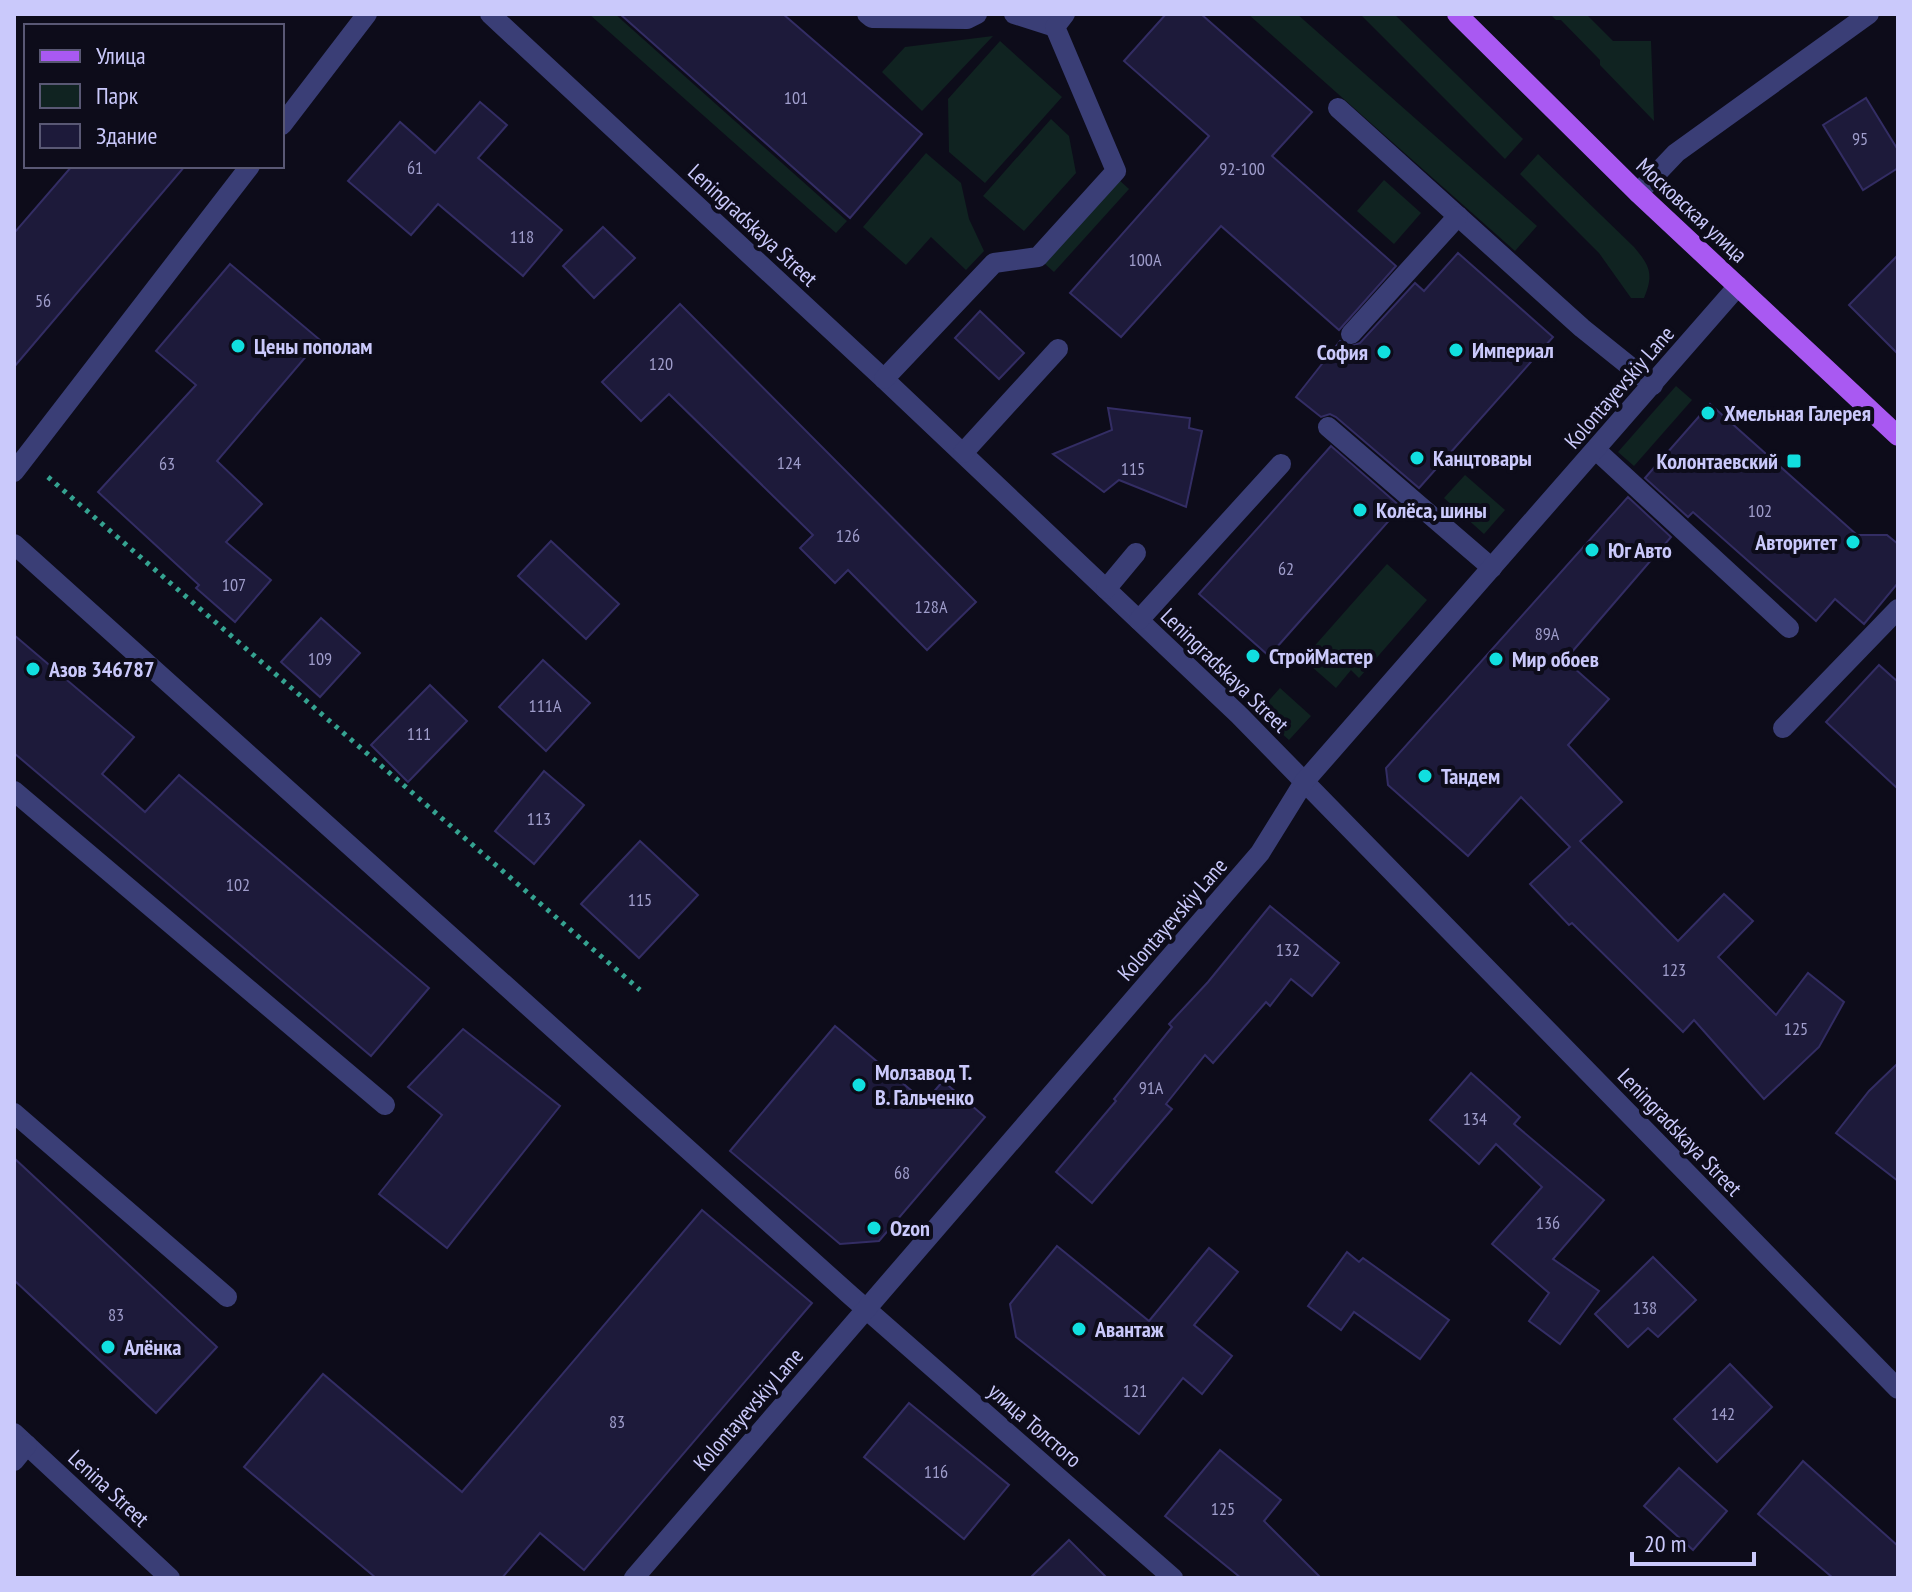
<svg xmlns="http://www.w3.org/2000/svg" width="1912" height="1592" viewBox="0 0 1912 1592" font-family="'PT Sans Narrow',sans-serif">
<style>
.green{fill:#102321}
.building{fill:#1d1a3a;stroke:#332d64;stroke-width:2}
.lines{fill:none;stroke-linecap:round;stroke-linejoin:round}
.path{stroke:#35a391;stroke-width:5;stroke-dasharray:4 6;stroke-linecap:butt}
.minor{stroke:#3a3e76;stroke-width:20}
.major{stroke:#a959f2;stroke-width:20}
.poi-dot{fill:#11dfdf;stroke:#0d0c1a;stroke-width:3}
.labels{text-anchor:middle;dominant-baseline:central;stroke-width:8;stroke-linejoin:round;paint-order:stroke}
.number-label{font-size:18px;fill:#9f9dcb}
.street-label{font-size:22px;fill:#cac9fb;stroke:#0d0c1a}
.poi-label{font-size:22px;font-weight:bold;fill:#cac9fb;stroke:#0d0c1a;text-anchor:start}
</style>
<rect width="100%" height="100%" fill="#0d0c1a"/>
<g class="green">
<polygon points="589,14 615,14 847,221 836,233"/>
<polygon points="1248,14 1297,14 1537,226 1515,251"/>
<polygon points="1360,14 1394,14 1523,139 1505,159"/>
<polygon points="1550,14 1586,14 1613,41 1651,41 1654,121 1600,65 1600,60 1561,20 1556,20"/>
<polygon points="993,36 922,111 882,72 905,47"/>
<polygon points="1000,41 1062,97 985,183 949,152 948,99"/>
<polygon points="1051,119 1069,136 1076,173 1024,231 983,196"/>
<polygon points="926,153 961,183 969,219 984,251 966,270 931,237 906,265 863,227"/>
<path d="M1538 154 1634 247C1650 266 1654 274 1644 298H1631L1599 253 1520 174Z"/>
<polygon points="1119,180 1129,189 1054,272 1044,263"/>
<polygon points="1384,180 1421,213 1394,244 1357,211"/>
<polygon points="1676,386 1692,400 1634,466 1618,452"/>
<polygon points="1465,475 1505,510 1484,534 1444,498"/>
<polygon points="1387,564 1427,600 1359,678 1351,670 1336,688 1303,659"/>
<polygon points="1280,688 1311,716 1289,740 1258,713"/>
</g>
<g class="building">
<polygon points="620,14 783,14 922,134 850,218"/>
<polygon points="1166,14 1201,14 1312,112 1272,156 1396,266 1339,330 1221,226 1121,337 1070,293 1209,136 1124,61"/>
<polygon points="1866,98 1898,150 1898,168 1863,190 1823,125"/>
<polygon points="480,102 507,125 478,158 562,230 523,276 438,204 411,235 348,181 400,122 435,153"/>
<polygon points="72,166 185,166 14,367 14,233"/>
<polygon points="603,227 635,258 594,298 563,266"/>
<polygon points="1458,253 1553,337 1419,488 1336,417 1330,414 1321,417 1296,397 1340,341 1349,347 1360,343 1415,283 1424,291"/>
<polygon points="1898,255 1898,354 1849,305"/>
<polygon points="230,264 320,340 217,461 262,504 226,542 271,580 235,622 196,588 199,585 98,492 196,385 156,351"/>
<polygon points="680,304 976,602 927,650 848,570 835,583 800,548 813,535 669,394 641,421 602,382"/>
<polygon points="980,311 1024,353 999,379 955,338"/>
<polygon points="1710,404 1857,535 1887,535 1898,544 1898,583 1864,624 1835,599 1816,621 1693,512 1688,517 1645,478"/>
<polygon points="1108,408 1190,418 1189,428 1202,431 1186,507 1119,480 1104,492 1053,454 1112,430"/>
<polygon points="1331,446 1401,507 1269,656 1199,594"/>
<polygon points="1628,497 1671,537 1565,660 1609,699 1568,745 1622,802 1580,841 1678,941 1724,894 1753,921 1718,957 1776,1015 1808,973 1844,1002 1819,1047 1764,1099 1694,1020 1683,1032 1572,923 1569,925 1530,884 1570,847 1521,797 1468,856 1388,785 1386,768"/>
<polygon points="551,541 619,604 586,639 518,576"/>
<polygon points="321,618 360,653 320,697 281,662"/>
<polygon points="14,635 134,737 102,774 145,812 179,775 429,988 371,1056 14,753"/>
<polygon points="543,660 590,703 546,751 499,707"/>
<polygon points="1879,665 1898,682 1898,789 1826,722"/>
<polygon points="430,685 467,721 408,782 371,745"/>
<polygon points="544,771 584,805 534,864 495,831"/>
<polygon points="640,841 698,895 639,958 581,904"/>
<polygon points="1270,906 1339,963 1312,996 1291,979 1270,1006 1266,1002 1213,1063 1205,1055 1166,1104 1172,1109 1092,1203 1056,1172 1116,1101 1114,1099 1172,1027 1169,1024 1208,982"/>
<polygon points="835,1026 925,1102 943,1081 985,1117 879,1241 840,1244 730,1151"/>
<polygon points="463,1029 560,1106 447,1248 379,1194 442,1115 408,1087"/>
<polygon points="1898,1063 1898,1181 1836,1133 1869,1091"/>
<polygon points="1471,1073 1520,1117 1514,1124 1604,1200 1553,1259 1599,1291 1560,1344 1529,1321 1549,1293 1492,1244 1542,1187 1496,1144 1479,1164 1430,1120"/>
<polygon points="14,1158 217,1347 156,1413 14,1280"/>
<polygon points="702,1210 812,1303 584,1570 540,1533 502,1578 376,1578 244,1467 323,1374 462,1492"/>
<polygon points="1057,1246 1149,1321 1209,1248 1238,1272 1194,1325 1232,1356 1202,1394 1183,1378 1139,1434 1016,1337 1010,1304"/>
<polygon points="1347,1252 1359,1262 1363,1258 1449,1320 1420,1359 1354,1312 1341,1330 1308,1306"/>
<polygon points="1653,1257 1696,1300 1658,1337 1648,1328 1628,1347 1595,1314"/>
<polygon points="1730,1364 1772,1407 1717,1462 1674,1419"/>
<polygon points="909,1403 1009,1485 964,1539 864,1457"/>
<polygon points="1220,1450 1281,1500 1264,1521 1321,1578 1241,1578 1165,1516"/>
<polygon points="1803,1461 1898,1546 1898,1578 1833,1578 1758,1514"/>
<polygon points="1679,1468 1727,1511 1693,1550 1644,1506"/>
<polygon points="1069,1540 1107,1578 1030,1578"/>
</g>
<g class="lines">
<polyline class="path" points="48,477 640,990"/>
<g class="minor">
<polyline points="490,14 884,379 1239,715 1898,1389"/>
<polyline points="867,14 872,18 967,19 977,14"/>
<polyline points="1014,14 1055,27"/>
<polyline points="1338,108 1582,328 1653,385"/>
<polyline points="282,125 367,14"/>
<polyline points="1638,193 1676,153 1869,14"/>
<polyline points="1351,334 1458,216"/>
<polyline points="884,379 994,263 1038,257 1116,171 1055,27 1065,14"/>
<polyline points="1328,427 1492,568"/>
<polyline points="1596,450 1789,628"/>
<polyline points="963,453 1058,349"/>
<polyline points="14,472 250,166"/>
<polyline points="14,544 850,1295 1173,1578"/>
<polyline points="1106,589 1136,553"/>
<polyline points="1139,620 1281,464"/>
<polyline points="1783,728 1898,609"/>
<polyline points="14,791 385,1105"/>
<polyline points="14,1113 227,1297"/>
<polyline points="14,1433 170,1578"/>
<polyline points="14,1461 27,1445"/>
<polyline points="634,1578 1260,853 1304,782 1738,286"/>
</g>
<polyline class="major" points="1457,14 1638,193 1898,436"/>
</g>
<g class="poi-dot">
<circle cx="238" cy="346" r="8"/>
<circle cx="1456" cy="350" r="8"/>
<circle cx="1384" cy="352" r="8"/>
<circle cx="1708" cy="413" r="8"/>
<circle cx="1417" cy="458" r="8"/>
<rect x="1786" y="453" width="16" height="16" rx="4"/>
<circle cx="1360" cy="510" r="8"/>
<circle cx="1853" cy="542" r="8"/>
<circle cx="1592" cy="550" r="8"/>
<circle cx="1253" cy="656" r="8"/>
<circle cx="1496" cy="659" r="8"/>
<circle cx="33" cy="669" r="8"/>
<circle cx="1425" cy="776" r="8"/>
<circle cx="859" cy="1085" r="8"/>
<circle cx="874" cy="1228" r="8"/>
<circle cx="1079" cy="1329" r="8"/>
<circle cx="108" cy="1347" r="8"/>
</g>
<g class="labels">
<g class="number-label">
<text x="796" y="97">101</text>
<text x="1860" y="138">95</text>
<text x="415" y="167">61</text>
<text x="1242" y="168">92-100</text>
<text x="522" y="236">118</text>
<text x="1145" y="259">100А</text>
<text x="43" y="300">56</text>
<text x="661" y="363">120</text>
<text x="789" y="462">124</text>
<text x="167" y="463">63</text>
<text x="1133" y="468">115</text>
<text x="1760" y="510">102</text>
<text x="848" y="535">126</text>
<text x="1286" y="568">62</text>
<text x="234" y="584">107</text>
<text x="931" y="606">128А</text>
<text x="1547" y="633">89А</text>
<text x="320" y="658">109</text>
<text x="545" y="705">111А</text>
<text x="419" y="733">111</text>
<text x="539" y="818">113</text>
<text x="238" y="884">102</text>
<text x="640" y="899">115</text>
<text x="1288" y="949">132</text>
<text x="1674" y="969">123</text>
<text x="1796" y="1028">125</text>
<text x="1151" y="1087">91А</text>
<text x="1475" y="1118">134</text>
<text x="902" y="1172">68</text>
<text x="1548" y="1222">136</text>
<text x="1645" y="1307">138</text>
<text x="116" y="1314">83</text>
<text x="1135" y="1390">121</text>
<text x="1723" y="1413">142</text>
<text x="617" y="1421">83</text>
<text x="936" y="1471">116</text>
<text x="1223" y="1508">125</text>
</g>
<g class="street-label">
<text transform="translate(1692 210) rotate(43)">Московская улица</text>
<text transform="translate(753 225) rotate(43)">Leningradskaya Street</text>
<text transform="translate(1619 387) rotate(-49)">Kolontayevskiy Lane</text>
<text transform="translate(1225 670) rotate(44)">Leningradskaya Street</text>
<text transform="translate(1172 919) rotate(-49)">Kolontayevskiy Lane</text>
<text transform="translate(1680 1132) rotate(46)">Leningradskaya Street</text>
<text transform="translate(748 1409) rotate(-49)">Kolontayevskiy Lane</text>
<text transform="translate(1035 1425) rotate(41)">улица Толстого</text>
<text transform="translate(109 1488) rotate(43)">Lenina Street</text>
</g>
<g class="poi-label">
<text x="254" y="346">Цены пополам</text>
<text x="1472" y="350">Империал</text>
<text x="1368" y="352" text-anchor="end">София</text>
<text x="1724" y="413">Хмельная Галерея</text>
<text x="1433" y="458">Канцтовары</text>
<text x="1778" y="461" text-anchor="end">Колонтаевский</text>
<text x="1376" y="510">Колёса, шины</text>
<text x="1837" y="542" text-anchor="end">Авторитет</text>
<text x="1608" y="550">Юг Авто</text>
<text x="1269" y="656">СтройМастер</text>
<text x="1512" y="659">Мир обоев</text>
<text x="49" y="669">Азов 346787</text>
<text x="1441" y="776">Тандем</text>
<text x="875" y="1072">Молзавод Т.<tspan x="875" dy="25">В. Гальченко</tspan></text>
<text x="890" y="1228">Ozon</text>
<text x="1095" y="1329">Авантаж</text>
<text x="124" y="1347">Алёнка</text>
</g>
</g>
<rect width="1912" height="1592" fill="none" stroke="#cac9fb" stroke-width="32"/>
<rect x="24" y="24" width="260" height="144" fill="#0d0c1a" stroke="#595874" stroke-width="2"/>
<rect x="40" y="50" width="40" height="12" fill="#a959f2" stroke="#595874" stroke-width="2"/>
<text x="96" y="64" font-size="24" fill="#cac9fb">Улица</text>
<rect x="40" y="84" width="40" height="24" fill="#102321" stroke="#595874" stroke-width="2"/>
<text x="96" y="104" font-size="24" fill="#cac9fb">Парк</text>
<rect x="40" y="124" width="40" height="24" fill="#1d1a3a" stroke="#595874" stroke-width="2"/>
<text x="96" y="144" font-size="24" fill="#cac9fb">Здание</text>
<path d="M1632 1552v12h122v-12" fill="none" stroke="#cac9fb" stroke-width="4"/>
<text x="1644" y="1552" font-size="24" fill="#cac9fb" stroke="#0d0c1a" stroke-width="6" paint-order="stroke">20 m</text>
</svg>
